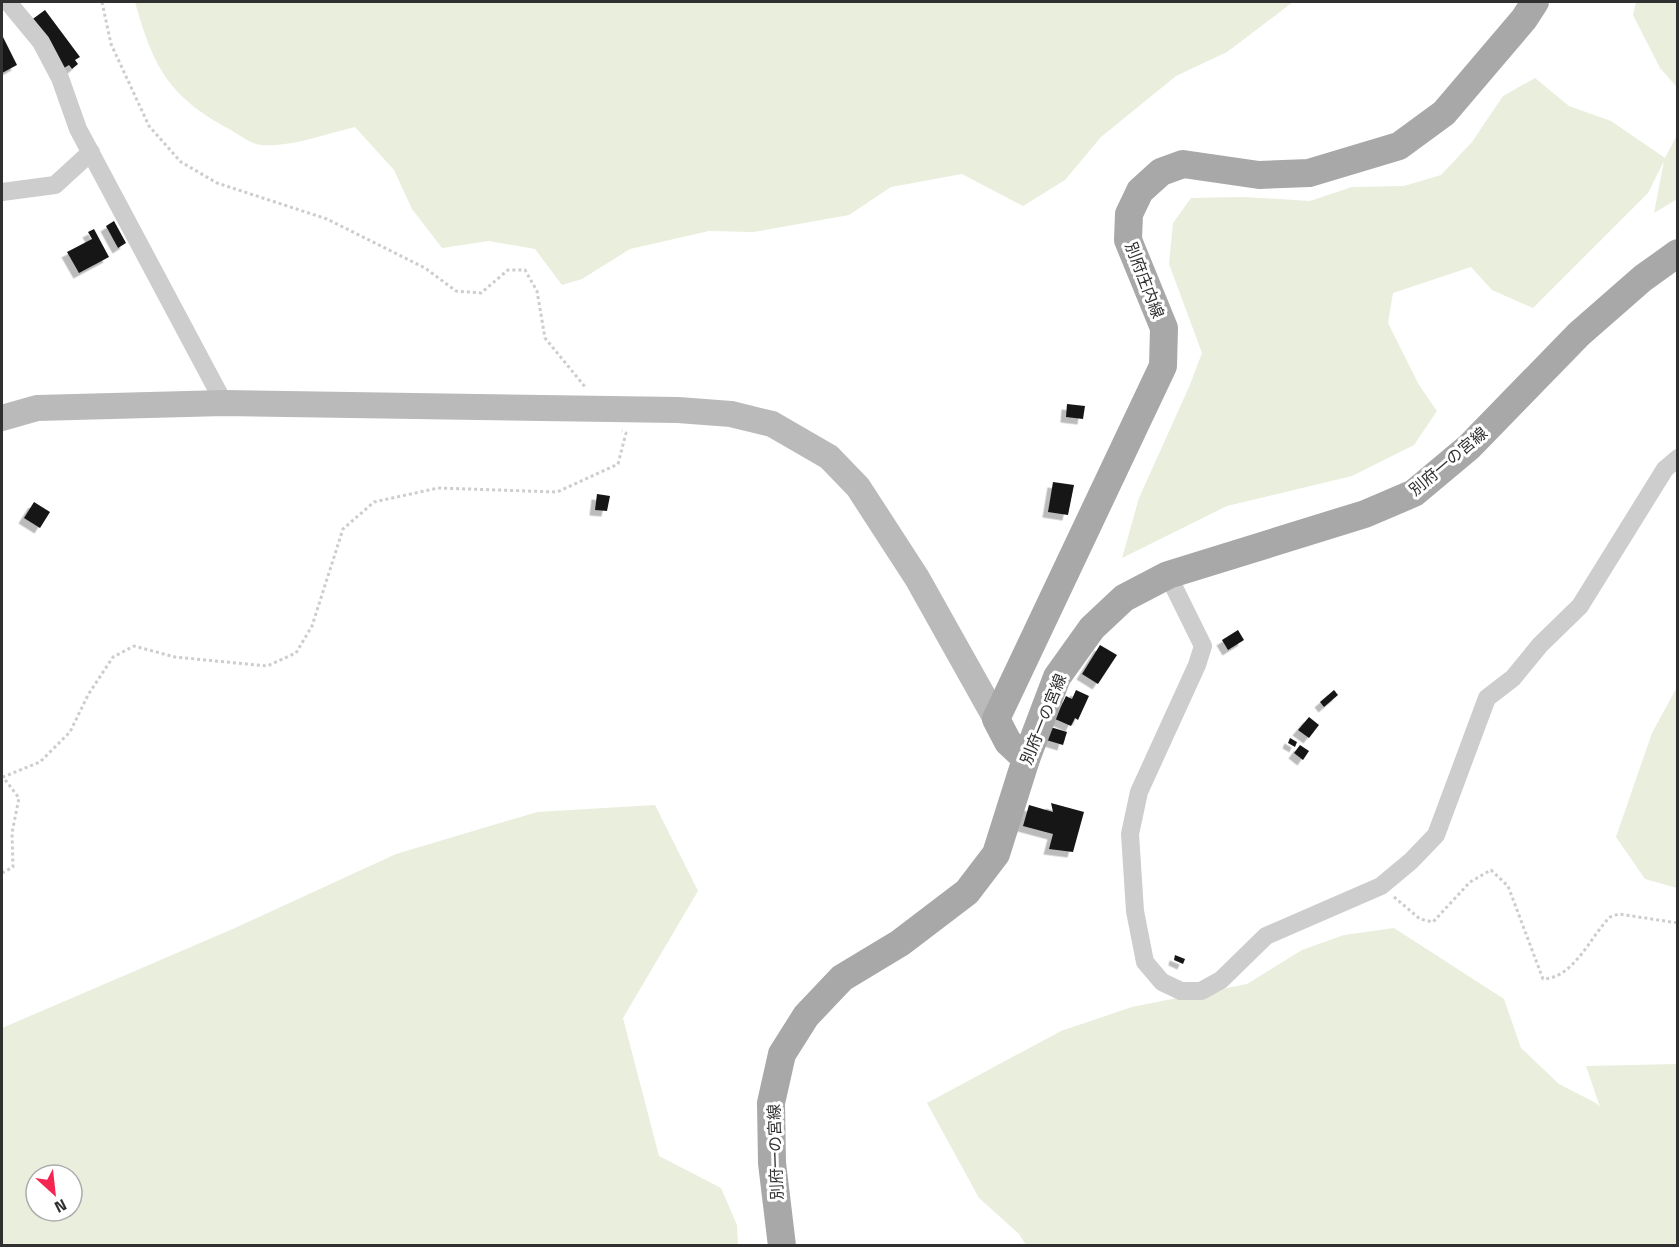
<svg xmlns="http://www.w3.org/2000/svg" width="1679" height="1247" viewBox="0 0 1679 1247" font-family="'Titillium Web','Noto Sans JP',sans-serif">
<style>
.green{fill:#e9eedd;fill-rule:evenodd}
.building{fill:#171717;filter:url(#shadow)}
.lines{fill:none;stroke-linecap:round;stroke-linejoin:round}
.path{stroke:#cdcdcd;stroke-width:3;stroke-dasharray:3 3;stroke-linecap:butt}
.street{stroke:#cdcdcd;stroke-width:18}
.secondary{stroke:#bababa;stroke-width:26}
.primary{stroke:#a8a8a8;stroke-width:28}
.labels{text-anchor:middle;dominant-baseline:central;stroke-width:6;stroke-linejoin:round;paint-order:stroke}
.street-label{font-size:16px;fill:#303030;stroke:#fff}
</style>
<defs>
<filter id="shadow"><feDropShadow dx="-5.5" dy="5.5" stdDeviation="0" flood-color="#0004"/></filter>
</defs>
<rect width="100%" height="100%" fill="#fff"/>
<g class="green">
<path d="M135 2H1293L1227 52 1176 76 1101 137 1065 180 1023 206 962 174 891 187 849 215 754 232 709 231 630 249 582 279 562 285 535 249 489 241 442 248 412 209 394 170 355 127C325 134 293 147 261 145 251 144 238 134 229 129 168 96 153 66 135 2Z"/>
<polygon points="1636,2 1677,2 1677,87 1660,68 1633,15"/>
<polygon points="1535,78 1569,106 1611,121 1665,158 1677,135 1677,199 1654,213 1664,161 1648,193 1533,308 1492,290 1471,267 1393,293 1388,323 1419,385 1437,411 1414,445 1352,476 1227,506 1122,558 1139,498 1189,387 1202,353 1169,264 1173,223 1191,198 1244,197 1310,201 1352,187 1404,186 1441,175 1472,142 1503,96"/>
<polygon points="1677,687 1677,888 1645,879 1616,837 1652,733"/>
<path d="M655 805 698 891 623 1018 659 1156 721 1188 737 1225 738 1245H2V1028L235 928 396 854 537 812ZM36 1175H72V1211H36Z"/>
<polygon points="1394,928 1504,999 1521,1048 1559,1084 1596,1103 1600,1107 1586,1066 1677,1064 1677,1245 1026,1245 1019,1234 979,1198 927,1103 1061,1031 1132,1007 1247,984 1302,950 1344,935"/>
</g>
<g class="building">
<polygon points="45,10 80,57 75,60 78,64 72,69 69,65 64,68 30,21"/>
<polygon points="2,35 17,65 2,73"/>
<polygon points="114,221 126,243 118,248 106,226"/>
<polygon points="94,229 109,257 79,273 67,252 92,239 88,232"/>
<polygon points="1067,404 1085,406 1083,419 1066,417"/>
<polygon points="1053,482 1074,485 1068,515 1048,512"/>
<polygon points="597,494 610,496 607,511 595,510"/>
<polygon points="34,502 50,512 40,528 24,518"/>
<polygon points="1238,630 1244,640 1228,650 1222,640"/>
<polygon points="1100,645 1117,655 1098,684 1082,674"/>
<polygon points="1076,690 1089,696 1078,720 1075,718 1071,726 1055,719 1066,696 1072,699"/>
<polygon points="1334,690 1338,695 1324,707 1320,702"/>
<polygon points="1309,717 1319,725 1309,738 1298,730"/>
<polygon points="1047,726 1067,732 1063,745 1043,739"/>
<polygon points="1290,738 1297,742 1295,747 1288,743"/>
<polygon points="1300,745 1309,751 1303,760 1294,753"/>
<polygon points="1051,803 1084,812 1073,852 1049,849 1053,834 1023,826 1029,805 1053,812"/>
<polygon points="1175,955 1185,959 1183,964 1174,960"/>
</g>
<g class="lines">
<g class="path">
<polyline points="102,2 111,44 149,126 181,162 217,183 327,219 425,268 456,291 481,293 508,270 525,270 537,291 545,338 586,388"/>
<polyline points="2,873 13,867 12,833 19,798 3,777 40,762 70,732 88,695 113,657 134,646 175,657 267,666 296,653 312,626 343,529 374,502 438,488 557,492 618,464 626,433 622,431"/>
<path d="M1394 897 1420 919 1433 922 1470 882 1491 870 1508 886 1543 979C1574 978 1590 937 1610 917L1619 914 1678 923"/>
</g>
<g class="street">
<polyline points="8,2 41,42 60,78 78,129 224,403"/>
<polyline points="2,192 55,185 91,152"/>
<polyline points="1168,575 1203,646 1197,665 1139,792 1130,834 1135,911 1145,962 1162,982 1181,991 1201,991 1221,980 1266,936 1381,886 1411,861 1436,835 1487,698 1513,678 1540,645 1580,606 1665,469 1678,458"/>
</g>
<polyline class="secondary" points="2,418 37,408 224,403 678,410 731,414 772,424 829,457 858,487 917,578 996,719"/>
<g class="primary">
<polyline points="1026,759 1008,742 996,719 1163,366 1164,328 1128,240 1129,214 1140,191 1161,172 1183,164 1259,175 1309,173 1399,146 1444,113 1524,19 1535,2"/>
<polyline points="782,1246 772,1163 771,1103 782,1054 806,1016 842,978 900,943 967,892 996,854 1026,759 1057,677 1092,628 1124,598 1168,575 1365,514 1414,493 1469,447 1579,334 1643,278 1678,253"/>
</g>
</g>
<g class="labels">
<g class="street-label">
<text transform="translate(1145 280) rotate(69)">別府庄内線</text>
<text transform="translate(1448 461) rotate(-40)">別府一の宮線</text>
<text transform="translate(1043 719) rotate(-68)">別府一の宮線</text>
<text transform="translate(775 1152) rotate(-92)">別府一の宮線</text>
</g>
</g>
<rect width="1679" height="1247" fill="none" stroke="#303030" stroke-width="6"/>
<g transform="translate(54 1193) rotate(153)"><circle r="28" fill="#ffffff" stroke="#acacac" stroke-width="1.5"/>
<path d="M0-4.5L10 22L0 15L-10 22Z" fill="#f52551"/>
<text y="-9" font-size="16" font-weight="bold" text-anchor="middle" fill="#303030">N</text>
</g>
</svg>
